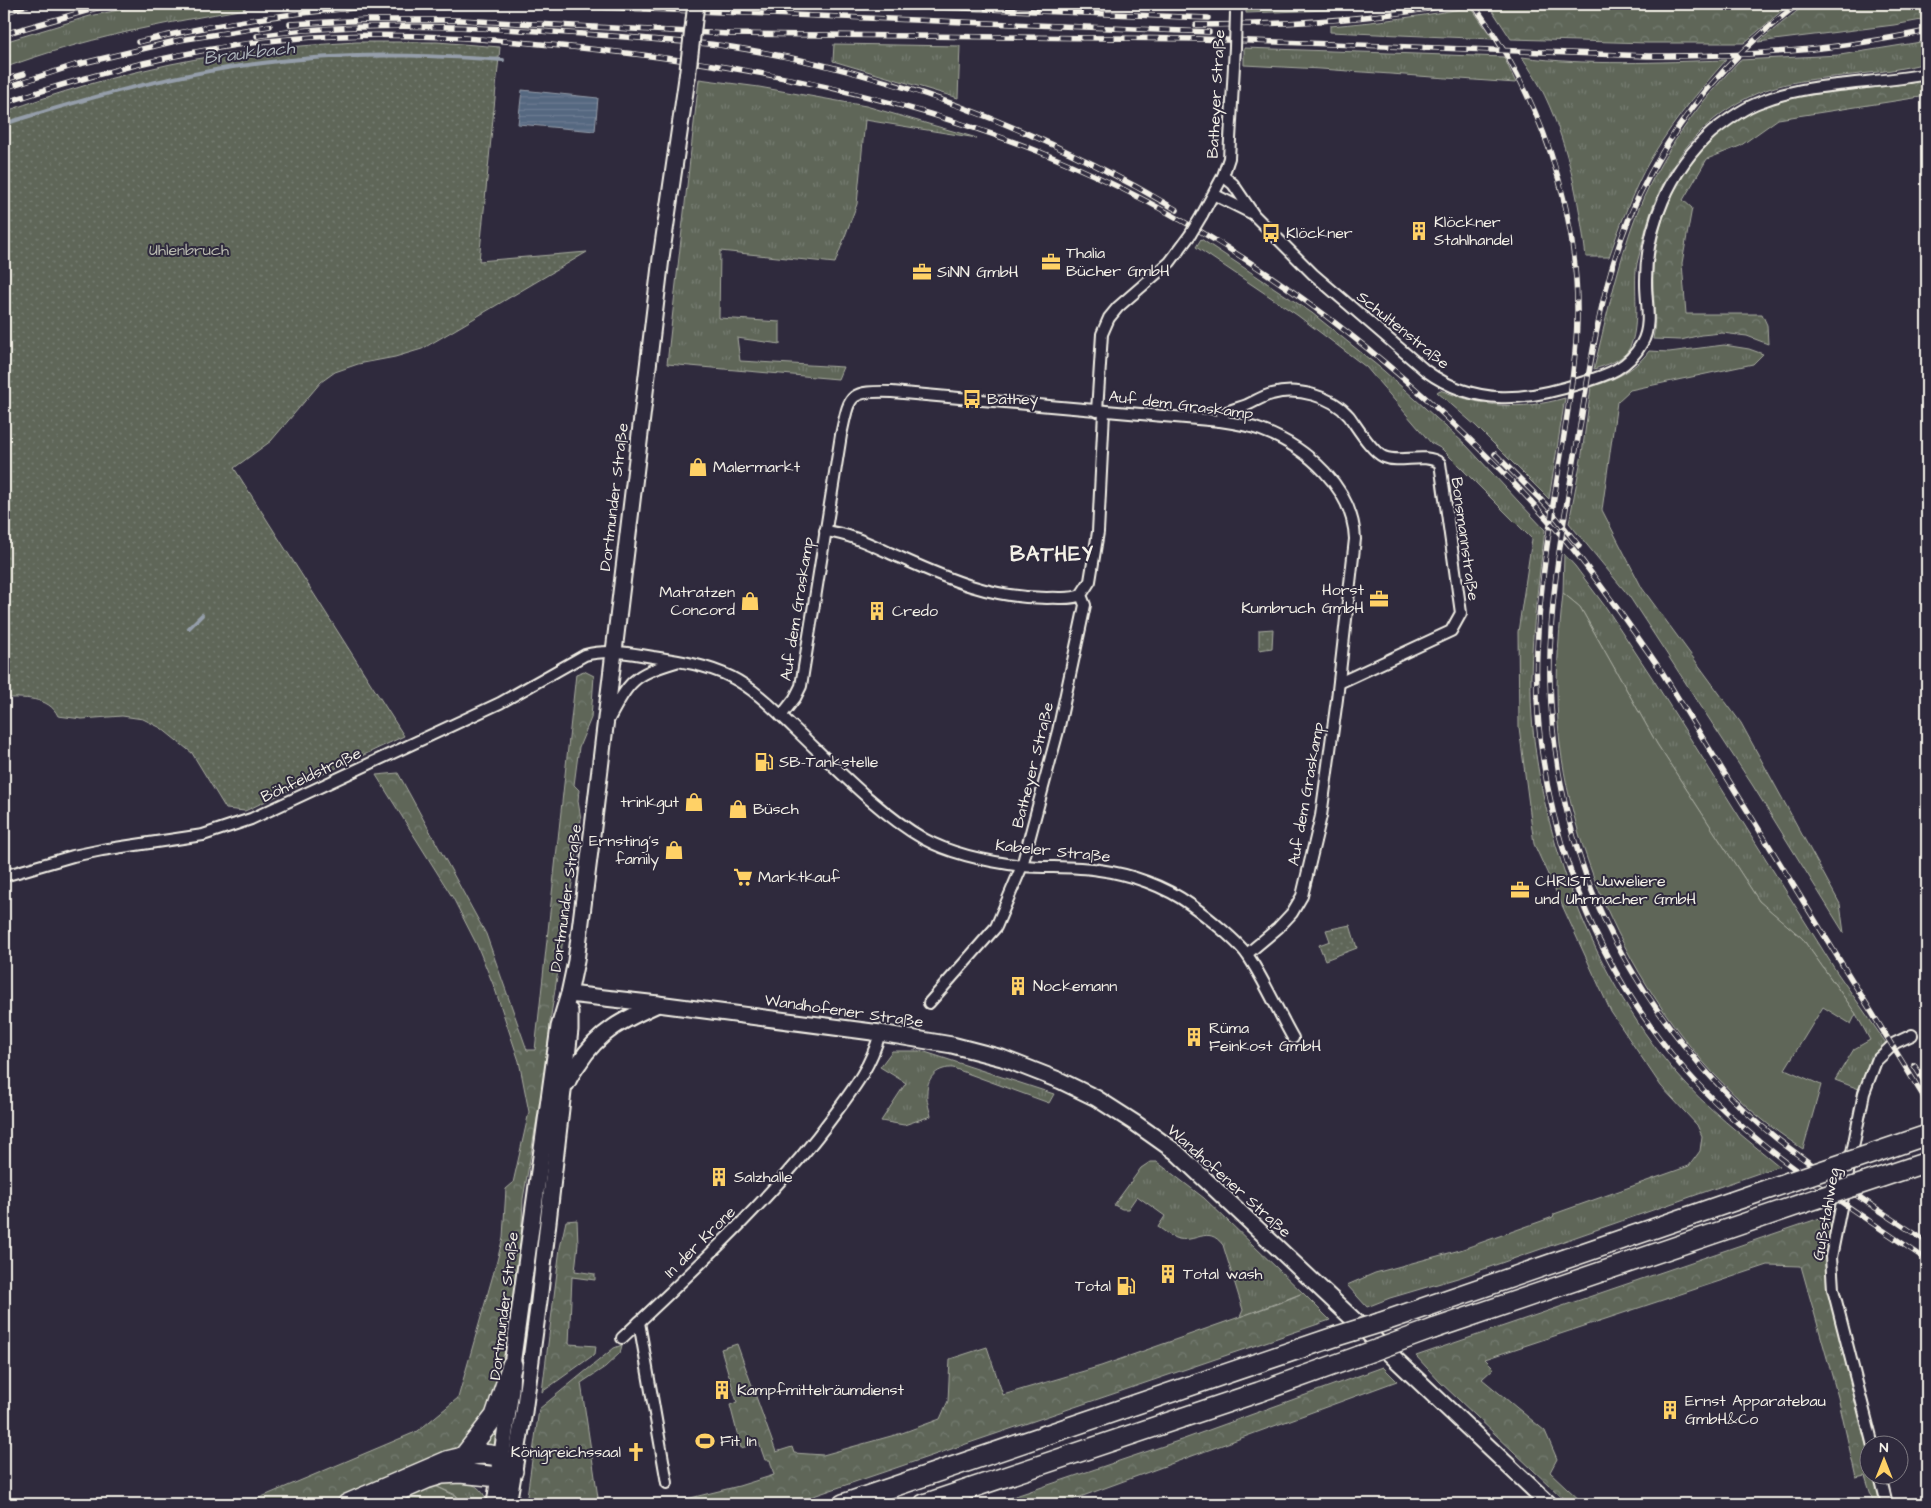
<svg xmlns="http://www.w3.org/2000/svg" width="1931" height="1508" viewBox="0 0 1931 1508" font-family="'Architects Daughter',sans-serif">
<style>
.grass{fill:url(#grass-tufts);stroke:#a9aca0}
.forest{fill:url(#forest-crowns);stroke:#a9aca0}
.park{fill:url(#park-dots);stroke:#a9aca0}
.garden{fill:#5e6659;stroke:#a9aca0}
.water{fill:url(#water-rules);stroke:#959eaa}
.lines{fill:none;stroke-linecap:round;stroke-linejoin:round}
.stream{stroke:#959eaa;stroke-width:4}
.minor-casing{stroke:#f4f1e8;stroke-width:14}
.secondary-casing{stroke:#f4f1e8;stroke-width:19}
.motorway-casing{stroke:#f4f1e8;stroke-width:22}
.minor{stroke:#2f2a3d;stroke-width:10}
.secondary{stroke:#2f2a3d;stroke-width:15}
.motorway{stroke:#2f2a3d;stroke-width:19}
.rail-casing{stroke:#f4f1e8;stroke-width:5.5}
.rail{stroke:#2f2a3d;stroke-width:4;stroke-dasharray:11;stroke-linecap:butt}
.minor-bridge-casing{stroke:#f4f1e8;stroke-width:14;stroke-linecap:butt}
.secondary-bridge-casing{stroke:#f4f1e8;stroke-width:19;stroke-linecap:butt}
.motorway-bridge-casing{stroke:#f4f1e8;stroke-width:22;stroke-linecap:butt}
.minor-bridge{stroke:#2f2a3d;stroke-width:10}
.secondary-bridge{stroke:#2f2a3d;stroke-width:15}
.motorway-bridge{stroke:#2f2a3d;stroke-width:19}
.labels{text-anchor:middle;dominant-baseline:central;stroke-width:4;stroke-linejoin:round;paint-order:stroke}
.street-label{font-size:16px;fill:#f4f1e8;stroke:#2f2a3d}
.poi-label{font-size:16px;fill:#f4f1e8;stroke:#2f2a3d;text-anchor:start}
.park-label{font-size:16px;fill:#b8b9af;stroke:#2f2a3d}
.water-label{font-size:18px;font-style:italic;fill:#acb3b9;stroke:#2f2a3d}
.district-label{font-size:21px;font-weight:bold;letter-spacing:1px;fill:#f4f1e8;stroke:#2f2a3d}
</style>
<defs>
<pattern id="grass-tufts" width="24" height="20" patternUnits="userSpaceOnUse" patternTransform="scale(1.25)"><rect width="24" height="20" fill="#5e6659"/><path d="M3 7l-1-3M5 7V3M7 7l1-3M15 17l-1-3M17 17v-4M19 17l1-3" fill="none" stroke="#767c71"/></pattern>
<pattern id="forest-crowns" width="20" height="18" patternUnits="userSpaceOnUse" patternTransform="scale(1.25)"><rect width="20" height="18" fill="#5e6659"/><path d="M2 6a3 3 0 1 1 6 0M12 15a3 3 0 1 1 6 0" fill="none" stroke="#767c71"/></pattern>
<pattern id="park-dots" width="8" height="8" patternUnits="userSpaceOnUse" patternTransform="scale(1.25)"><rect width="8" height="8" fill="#5e6659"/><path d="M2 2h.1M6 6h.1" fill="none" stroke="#767c71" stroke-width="1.8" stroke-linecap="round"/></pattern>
<pattern id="water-rules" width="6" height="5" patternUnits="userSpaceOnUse" patternTransform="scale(1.25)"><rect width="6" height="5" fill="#556780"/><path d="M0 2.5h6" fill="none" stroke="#6e7d92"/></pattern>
</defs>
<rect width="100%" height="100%" fill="#2f2a3d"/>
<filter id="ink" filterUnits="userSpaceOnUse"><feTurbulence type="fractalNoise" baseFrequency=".02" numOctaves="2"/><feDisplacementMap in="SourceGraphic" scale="10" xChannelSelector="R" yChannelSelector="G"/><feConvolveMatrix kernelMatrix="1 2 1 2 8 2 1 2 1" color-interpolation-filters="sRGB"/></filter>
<g filter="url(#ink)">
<g class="grass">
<path d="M147 4H245V9C164 23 81 39 4 68V42L90 16Z"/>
<polygon points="1246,4 1379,4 1329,10 1246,13"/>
<path d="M1471 7 1493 39 1330 32V26C1377 22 1424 16 1471 7Z"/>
<path d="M1927 41V63C1905 68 1883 72 1860 74 1818 79 1780 80 1743 100 1687 130 1655 184 1642 244 1640 253 1637 261 1636 270 1634 293 1640 328 1629 349 1622 361 1606 365 1594 369 1605 323 1615 277 1630 232 1652 167 1693 109 1740 60L1840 55Z"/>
<polygon points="834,44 960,46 958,98 833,61"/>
<polygon points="1244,48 1504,57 1516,83 1321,69 1244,65"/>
<path d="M1522 57C1589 66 1658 62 1726 60 1696 94 1665 131 1644 171 1630 199 1619 228 1609 257H1586C1579 199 1567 138 1540 86 1534 76 1528 66 1522 57Z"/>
<polygon points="699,79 759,87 866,106 977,138 865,120 857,204 835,263 720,251 719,318 780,322 780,344 737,338 740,361 843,367 838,379 667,364"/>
<path d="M1201 239 1312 313 1384 371 1466 445 1545 530C1539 579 1532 627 1531 676 1528 809 1589 973 1676 1073 1706 1108 1744 1137 1779 1166L1461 1277 1390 1298 1367 1307 1347 1285 1375 1273 1460 1250 1553 1217 1554 1214 1689 1166 1700 1151 1702 1136 1697 1125 1661 1086 1611 1012 1534 844 1519 727 1518 632 1532 539 1442 449 1431 443 1366 367 1297 315 1196 247Z"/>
<path d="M1724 345 1749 349 1763 354 1753 364 1630 390 1617 402 1602 510 1642 588 1741 723 1840 904 1844 933 1753 786 1629 596 1569 523 1582 454 1591 387C1614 380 1634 371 1649 351L1669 352Z"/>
<path d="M1440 390C1484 407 1519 411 1565 398L1549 499 1476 426 1437 392Z"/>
<polygon points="1564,554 1575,566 1607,609 1653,679 1836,971 1886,1043 1872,1056 1859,1089 1835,1080 1854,1049 1870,1040 1856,1014 1802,938 1759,901 1657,744 1580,607 1563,593"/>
<path d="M892 1051H922L1054 1094 1049 1103 953 1068C939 1067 927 1076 927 1092 926 1099 929 1108 931 1116L904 1125 881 1121 906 1083 880 1067Z"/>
<path d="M1150 1162H1157L1204 1198 1303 1293 1240 1317 1243 1310 1223 1245C1207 1224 1196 1245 1175 1238 1170 1236 1163 1230 1158 1227L1165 1216 1137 1196 1128 1209H1122L1114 1205 1141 1168Z"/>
<polygon points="499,1425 497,1451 477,1448"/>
<path d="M441 1482C463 1482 480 1479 488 1504H464L456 1495 433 1485Z"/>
</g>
<g class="forest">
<polygon points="1488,4 1790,4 1744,43 1647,43 1511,39"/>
<polygon points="1806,4 1927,4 1927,19 1894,25 1758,42"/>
<path d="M1927 80V96L1778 119 1740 146 1707 159 1683 200 1692 208 1682 263 1686 314H1762L1767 325 1768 344 1747 336 1722 333 1701 335 1681 340 1653 339C1657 320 1653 301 1653 282 1652 267 1655 252 1658 237 1671 175 1718 116 1781 101 1829 89 1879 90 1927 80Z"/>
<polygon points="584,671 594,676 591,718 579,747 574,785 579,790 578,801 581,819 577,852 550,1021 550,1044 523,1199 521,1244 516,1283 501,1373 490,1413 458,1449 400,1478 337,1504 245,1504 418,1431 458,1398 497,1261 503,1237 506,1189 513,1183 529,1112 519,1061 495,989 477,945 453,898 376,775 398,773 486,934 527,1050 535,1050 576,674"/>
<polygon points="1826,1216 1831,1225 1825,1265 1830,1297 1868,1453 1868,1476 1874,1476 1882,1504 1874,1504 1865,1476 1856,1478 1838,1397 1801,1266 1768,1265 1485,1359 1494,1368 1482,1379 1545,1431 1557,1459 1550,1472 1584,1504 1569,1504 1440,1382 1416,1356"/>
<polygon points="577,1220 578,1244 575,1271 595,1274 595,1280 572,1277 569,1344 596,1346 595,1354 542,1392 560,1248 566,1221"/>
<polygon points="1303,1293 1330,1320 790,1504 666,1504 739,1486 774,1475 770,1460 765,1460 759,1443 741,1448 730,1405 737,1402 721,1349 737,1344 776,1452 792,1447 794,1453 823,1455 902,1433 940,1419 948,1401 950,1359 987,1347 1003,1395 1101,1366 1279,1303"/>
<polygon points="622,1345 620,1353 605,1367 581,1383 599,1504 526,1504 539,1409 614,1348"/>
<polygon points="1383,1367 1397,1381 1061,1504 992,1504 1184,1439"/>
<polygon points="433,1485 456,1496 464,1504 387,1504"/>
</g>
<g class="park">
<path d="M356 42H437L500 47 479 261 587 252 422 349 395 357 358 364 335 372 321 382 271 441 234 468 404 736 245 811 226 809 192 753 161 728 143 719 122 716 82 719 58 716C49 696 22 698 4 698V112C58 92 115 76 171 64 232 51 294 46 356 42Z"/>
<polygon points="1273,629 1272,648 1259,650 1259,630"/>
<polygon points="1350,925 1357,948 1325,960 1319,945 1330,941 1326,930"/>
</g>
<path class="garden" d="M1563 593 1580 607 1657 744 1759 901 1802 938 1856 1014 1851 1024 1823 1007 1785 1069 1821 1085 1803 1149C1672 1066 1579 897 1560 744 1554 694 1558 643 1563 593Z"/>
<polygon class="water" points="522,90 598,98 595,131 518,124"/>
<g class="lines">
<g class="stream">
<path d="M4 124C105 92 208 65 314 58 377 53 440 56 503 60"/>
<polyline points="189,628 202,615"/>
</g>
<g class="minor-casing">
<g id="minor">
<path d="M1223 176 1233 184 1254 215 1313 274 1426 371C1476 407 1526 401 1581 383 1607 375 1628 369 1642 343 1652 326 1646 302 1646 284 1645 228 1670 169 1712 132 1726 121 1743 108 1760 102 1813 81 1872 85 1927 74"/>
<polyline points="1215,195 1251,213"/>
<polyline points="1202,215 1223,176 1229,158 1235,47"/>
<polyline points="1097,411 1102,334 1109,318 1118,307 1170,262 1190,235"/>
<path d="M1220 421 1222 414C1230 410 1239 408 1247 405 1256 401 1263 396 1272 394 1297 387 1332 396 1349 416 1357 427 1372 452 1384 457 1401 464 1424 452 1440 463L1461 613 1451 631 1339 683"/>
<path d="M825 531C852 534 876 547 901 558 950 580 992 598 1047 598 1059 597 1071 600 1081 595"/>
<path d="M781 716 795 698 801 686 841 435C850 394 848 391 892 392L1220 421C1234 423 1248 425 1261 430 1307 447 1353 488 1355 539L1337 699 1321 816 1302 896 1292 913 1278 928 1247 954"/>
<path d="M609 719C630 680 633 675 676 662"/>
<path d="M4 876 73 856 102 850 203 835 251 819 500 703 585 655C607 649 631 653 653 657 680 661 707 665 731 677 755 689 775 710 794 728 834 766 877 812 924 839 953 855 990 862 1023 866 1048 868 1074 866 1099 870 1130 874 1165 886 1191 905 1205 915 1239 942 1248 956 1265 981 1278 1012 1293 1038"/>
<polyline points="929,1003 996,927 1022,866 1058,731 1085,605 1081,595 1090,581 1098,532 1104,412"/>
<polyline points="639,1322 667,1483"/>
<path d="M622 1338C696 1268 773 1198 834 1115 854 1088 871 1066 880 1033"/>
<polyline points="1873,1446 1833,1289 1831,1257 1864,1093 1876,1061 1895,1043 1912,1035"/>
<polyline points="1880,1476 1887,1504"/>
</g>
</g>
<g class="secondary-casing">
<g id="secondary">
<polyline points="569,994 658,1004 880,1033 952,1045 1002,1058 1061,1081 1096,1098 1135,1123 1176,1152 1549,1504"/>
<path d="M567 1083C570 1076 574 1070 579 1063 599 1031 625 1019 658 1004"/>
<polyline points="495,1504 511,1390 512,1365 559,1027 569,994 576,961 594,819 661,258 687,78"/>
<polyline points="508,1504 524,1412 539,1301 570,1030 570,1011"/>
</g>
</g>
<g class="motorway-casing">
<g id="motorway">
<polyline points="1379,1323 1789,1182"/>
<polyline points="1433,1329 1804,1203"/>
<polyline points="463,1457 495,1416 512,1365"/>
<path d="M347 1504 447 1461C462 1457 487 1449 502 1459 506 1462 510 1468 513 1471L499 1477 460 1473 442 1474 426 1479 370 1504"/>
<polyline points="843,1504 1337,1336"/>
<polyline points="924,1504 1259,1392 1359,1356"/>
</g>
</g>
<use href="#minor" class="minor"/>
<use href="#secondary" class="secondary"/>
<use href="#motorway" class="motorway"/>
<g class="rail-casing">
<g id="rail">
<polyline points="522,4 1209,32"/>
<polyline points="863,4 1208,18"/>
<path d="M1473 4C1540 95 1579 207 1577 320 1576 361 1569 402 1563 442 1552 511 1540 580 1537 650 1531 801 1585 954 1684 1069 1752 1147 1842 1202 1927 1260"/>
<path d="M1798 4C1737 50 1686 106 1650 174 1607 252 1594 339 1580 426 1566 510 1548 595 1550 681 1552 775 1576 872 1622 954 1662 1024 1714 1088 1776 1138 1824 1176 1877 1208 1927 1242"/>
<polyline points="4,13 30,4"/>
<path d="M290 24 368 20H460L729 34 1199 39 1648 56C1690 56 1733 56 1775 52 1826 49 1877 41 1927 31"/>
<path d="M1196 25C1283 25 1370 20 1456 4"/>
<polyline points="4,34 111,4"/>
<path d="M257 36C347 22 449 26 539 31 584 34 628 37 673 41 690 43 708 43 725 46 885 70 1038 128 1177 210"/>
<path d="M138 42C233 19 329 7 427 4"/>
<polyline points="4,80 24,74"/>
<polyline points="4,88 75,65 180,40 270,26"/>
<path d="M4 103C96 73 192 47 289 39 393 30 496 39 600 50 750 66 899 96 1040 152 1183 209 1314 298 1428 400 1479 447 1529 496 1573 549 1604 589 1633 630 1662 672L1927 1102"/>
<polyline points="1495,454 1547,506 1579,546"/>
<polyline points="1914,1065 1927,1086"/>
</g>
</g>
<use href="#rail" class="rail"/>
<g class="minor-bridge-casing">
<g id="minor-bridge">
<polyline points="1235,47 1236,12"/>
<polyline points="1190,235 1202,215"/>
</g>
</g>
<g class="secondary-bridge-casing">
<polyline id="secondary-bridge" points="687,78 696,4"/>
</g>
<g class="motorway-bridge-casing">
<g id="motorway-bridge">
<polyline points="1789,1182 1927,1135"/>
<polyline points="1804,1203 1927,1162"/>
<polyline points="1337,1336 1379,1323"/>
<polyline points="1359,1356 1433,1329"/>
</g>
</g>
<use href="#minor-bridge" class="minor-bridge"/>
<use href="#secondary-bridge" class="secondary-bridge"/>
<use href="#motorway-bridge" class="motorway-bridge"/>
</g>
</g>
<defs>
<g id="building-bare" transform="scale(1.5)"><path d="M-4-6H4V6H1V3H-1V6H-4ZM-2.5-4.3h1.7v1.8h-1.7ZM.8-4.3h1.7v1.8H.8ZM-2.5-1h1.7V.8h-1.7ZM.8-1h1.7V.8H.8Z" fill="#ffd166" stroke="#2f2a3d" stroke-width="2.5" paint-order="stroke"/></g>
<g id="bus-bare" transform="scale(1.5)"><path d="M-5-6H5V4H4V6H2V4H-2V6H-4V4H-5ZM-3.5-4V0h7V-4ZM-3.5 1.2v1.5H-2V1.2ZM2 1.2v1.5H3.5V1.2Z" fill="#ffd166" stroke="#2f2a3d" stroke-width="2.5" paint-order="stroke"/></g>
<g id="office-bare" transform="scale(1.5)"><path d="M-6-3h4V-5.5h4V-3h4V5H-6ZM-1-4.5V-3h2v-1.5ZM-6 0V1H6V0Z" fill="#ffd166" stroke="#2f2a3d" stroke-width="2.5" paint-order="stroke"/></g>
<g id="shop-bare" transform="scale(1.5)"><path d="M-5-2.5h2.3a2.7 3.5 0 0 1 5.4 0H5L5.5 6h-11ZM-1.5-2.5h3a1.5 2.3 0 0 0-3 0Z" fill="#ffd166" stroke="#2f2a3d" stroke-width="2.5" paint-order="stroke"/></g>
<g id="fuel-bare" transform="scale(1.5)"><path d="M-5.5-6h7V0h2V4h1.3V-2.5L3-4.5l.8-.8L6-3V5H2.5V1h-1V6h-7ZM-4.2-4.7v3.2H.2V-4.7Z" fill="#ffd166" stroke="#2f2a3d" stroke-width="2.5" paint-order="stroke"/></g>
<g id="supermarket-bare" transform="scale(1.5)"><path d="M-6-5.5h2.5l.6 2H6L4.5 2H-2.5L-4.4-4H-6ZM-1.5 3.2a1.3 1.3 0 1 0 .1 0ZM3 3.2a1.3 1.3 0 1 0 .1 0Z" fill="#ffd166" stroke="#2f2a3d" stroke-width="2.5" paint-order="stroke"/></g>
<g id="stadium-bare" transform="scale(1.5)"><path d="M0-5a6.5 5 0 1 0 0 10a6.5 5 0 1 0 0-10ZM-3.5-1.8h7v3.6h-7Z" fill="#ffd166" stroke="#2f2a3d" stroke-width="2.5" paint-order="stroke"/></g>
<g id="church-bare" transform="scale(1.5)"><path d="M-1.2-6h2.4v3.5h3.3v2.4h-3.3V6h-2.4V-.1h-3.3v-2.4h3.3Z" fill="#ffd166" stroke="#2f2a3d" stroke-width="2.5" paint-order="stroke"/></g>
</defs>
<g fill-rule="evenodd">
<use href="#building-bare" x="1419" y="231"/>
<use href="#bus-bare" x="1271" y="233"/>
<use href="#office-bare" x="1051" y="262"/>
<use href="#office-bare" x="922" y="272"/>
<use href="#bus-bare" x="972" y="399"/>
<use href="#shop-bare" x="698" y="467"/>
<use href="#office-bare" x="1379" y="599"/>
<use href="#shop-bare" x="750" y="601"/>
<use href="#building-bare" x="877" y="611"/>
<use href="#fuel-bare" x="764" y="762"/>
<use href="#shop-bare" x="694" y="802"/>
<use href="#shop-bare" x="738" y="809"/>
<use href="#shop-bare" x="674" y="850"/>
<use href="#supermarket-bare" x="743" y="877"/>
<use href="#office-bare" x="1520" y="890"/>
<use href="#building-bare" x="1018" y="986"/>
<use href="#building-bare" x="1194" y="1037"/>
<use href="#building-bare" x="719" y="1177"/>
<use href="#building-bare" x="1168" y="1274"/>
<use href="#fuel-bare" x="1126" y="1286"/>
<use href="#building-bare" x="722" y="1390"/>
<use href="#building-bare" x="1670" y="1410"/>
<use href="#stadium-bare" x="705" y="1441"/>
<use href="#church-bare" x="636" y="1452"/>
</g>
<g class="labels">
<g class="street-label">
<text transform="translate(1216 94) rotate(-87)">Batheyer Straße</text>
<text transform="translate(1403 330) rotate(39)">Schultenstraße</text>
<text transform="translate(1181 405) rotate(7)">Auf dem Graskamp</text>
<text transform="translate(614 497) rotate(-83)">Dortmunder Straße</text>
<text transform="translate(1465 539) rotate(82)">Bonsmannstraße</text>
<text transform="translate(797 609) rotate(-81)">Auf dem Graskamp</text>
<text transform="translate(1033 765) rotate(-76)">Batheyer Straße</text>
<text transform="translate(311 775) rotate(-25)">Böhfeldstraße</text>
<text transform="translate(1306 794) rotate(-80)">Auf dem Graskamp</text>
<text transform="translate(1053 851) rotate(6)">Kabeler Straße</text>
<text transform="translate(566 898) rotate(-82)">Dortmunder Straße</text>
<text transform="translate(844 1011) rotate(8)">Wandhofener Straße</text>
<text transform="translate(1229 1181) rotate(42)">Wandhofener Straße</text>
<text transform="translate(1826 1214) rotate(-80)">Gußstahlweg</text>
<text transform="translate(700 1242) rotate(-45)">In der Krone</text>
<text transform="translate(504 1306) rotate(-83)">Dortmunder Straße</text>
</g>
<g class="poi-label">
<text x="1434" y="222">Klöckner<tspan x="1434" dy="18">Stahlhandel</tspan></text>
<text x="1286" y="233">Klöckner</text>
<text x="1066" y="253">Thalia<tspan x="1066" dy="18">Bücher GmbH</tspan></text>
<text x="937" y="272">SiNN GmbH</text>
<text x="987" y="399">Bathey</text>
<text x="713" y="467">Malermarkt</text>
<text x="1364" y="590" text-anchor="end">Horst<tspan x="1364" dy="18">Kumbruch GmbH</tspan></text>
<text x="735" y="592" text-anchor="end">Matratzen<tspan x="735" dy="18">Concord</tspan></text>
<text x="892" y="611">Credo</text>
<text x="779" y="762">SB-Tankstelle</text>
<text x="679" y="802" text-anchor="end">trinkgut</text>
<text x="753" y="809">Büsch</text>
<text x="659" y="841" text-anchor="end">Ernsting's<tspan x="659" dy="18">family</tspan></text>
<text x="758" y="877">Marktkauf</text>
<text x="1535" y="881">CHRIST Juweliere<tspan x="1535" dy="18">und Uhrmacher GmbH</tspan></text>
<text x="1033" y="986">Nockemann</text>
<text x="1209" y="1028">Rüma<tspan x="1209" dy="18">Feinkost GmbH</tspan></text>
<text x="734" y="1177">Salzhalle</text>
<text x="1183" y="1274">Total wash</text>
<text x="1111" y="1286" text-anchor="end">Total</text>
<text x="737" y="1390">Kampfmittelräumdienst</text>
<text x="1685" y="1401">Ernst Apparatebau<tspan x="1685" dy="18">GmbH&amp;Co</tspan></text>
<text x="720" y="1441">Fit In</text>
<text x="621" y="1452" text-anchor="end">Königreichssaal</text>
</g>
<g class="park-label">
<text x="189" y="250">Uhlenbruch</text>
</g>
<g class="water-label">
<text transform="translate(249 53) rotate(-7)">Braukbach</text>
</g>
<g class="district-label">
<text x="1052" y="554">BATHEY</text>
</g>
</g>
<rect width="1931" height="1508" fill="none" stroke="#2f2a3d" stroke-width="20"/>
<rect x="10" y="10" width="1911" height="1488" fill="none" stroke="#f4f1e8" stroke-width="2" filter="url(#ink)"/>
<g transform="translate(1884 1460)"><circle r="24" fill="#2f2a3d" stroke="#7e7a81"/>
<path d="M0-4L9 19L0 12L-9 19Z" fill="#ffd166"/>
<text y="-8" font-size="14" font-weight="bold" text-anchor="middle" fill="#f4f1e8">N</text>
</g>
</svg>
